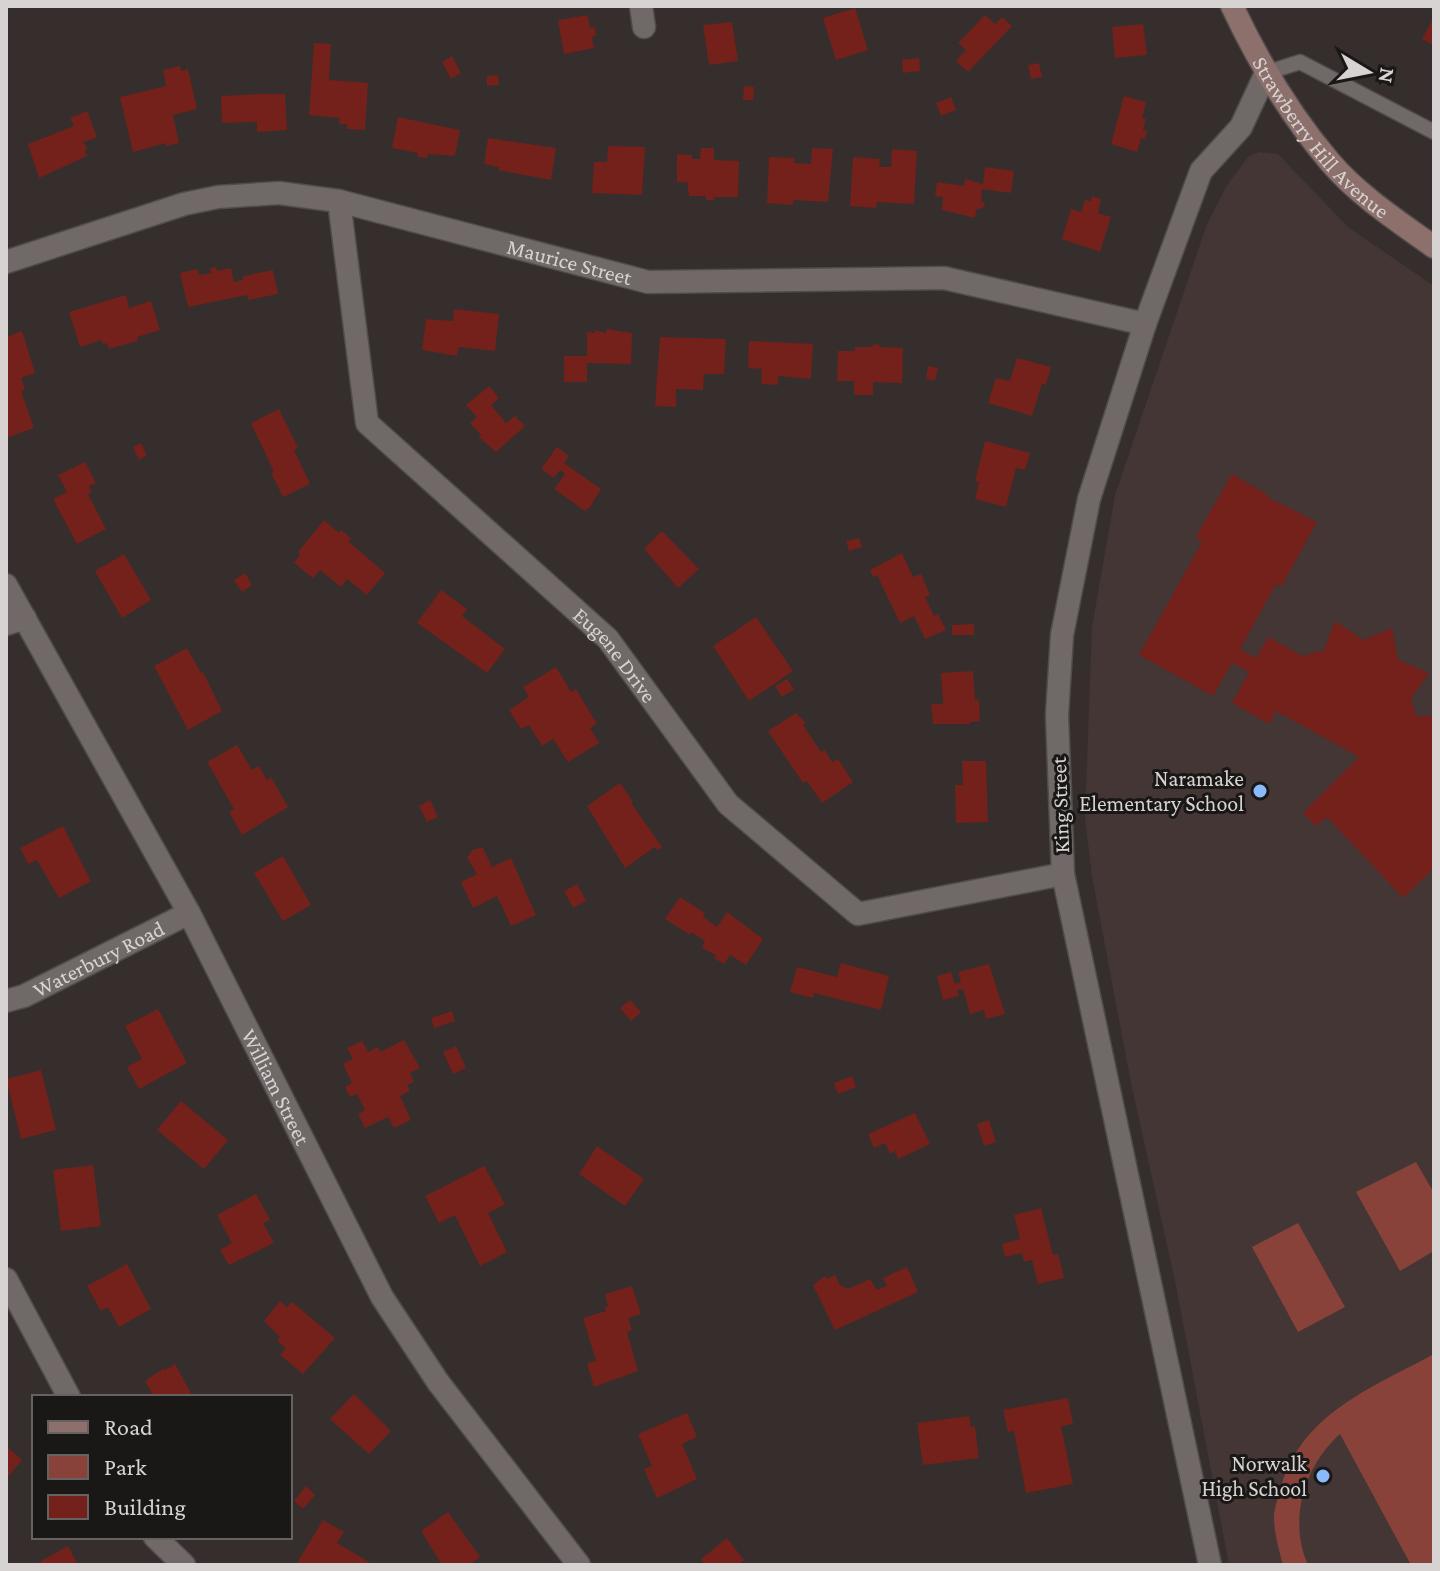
<svg xmlns="http://www.w3.org/2000/svg" width="1440" height="1571" viewBox="0 0 1440 1571" font-family="'Crimson Pro',serif">
<style>
.built{fill:#433634}
.green{fill:#88423a}
.building{fill:#73211a}
.lines{fill:none;stroke-linecap:round;stroke-linejoin:round}
.service-casing{stroke:#504c4b;stroke-width:17}
.minor-casing{stroke:#504c4b;stroke-width:25}
.tertiary-casing{stroke:#504c4b;stroke-width:25}
.secondary-casing{stroke:#504c4b;stroke-width:25}
.service{stroke:#706968;stroke-width:14}
.minor{stroke:#706968;stroke-width:22}
.tertiary{stroke:#706968;stroke-width:22}
.secondary{stroke:#8d706c;stroke-width:22}
.poi-dot{fill:#89bafc;stroke:#1a1717;stroke-width:3}
.labels{text-anchor:middle;dominant-baseline:central;stroke-width:6;stroke-linejoin:round;paint-order:stroke}
.street-label{font-size:22px;fill:#d7d3d2;stroke:#1a1717}
.poi-label{font-size:22px;fill:#d7d3d2;stroke:#1a1717;text-anchor:end}
</style>
<rect width="100%" height="100%" fill="#352e2d"/>
<polygon class="built" points="1259,152 1278,154 1348,227 1434,286 1434,1565 1229,1565 1175,1281 1131,1083 1092,877 1085,818 1092,627 1115,495 1207,224 1227,185 1248,157"/>
<g class="green">
<polygon points="1416,1162 1434,1193 1434,1251 1400,1271 1356,1192"/>
<polygon points="1298,1223 1345,1307 1298,1332 1252,1247"/>
<path d="M1434 1354V1565H1411L1340 1434C1304 1466 1288 1520 1308 1565H1283C1279 1550 1274 1533 1274 1517 1274 1507 1279 1496 1281 1487 1301 1414 1373 1387 1434 1354Z"/>
</g>
<g class="building">
<polygon points="855,8 868,50 836,60 823,18"/>
<polygon points="588,15 590,28 595,27 596,36 592,37 594,48 564,54 558,20"/>
<polygon points="985,15 995,24 1002,17 1012,26 968,72 956,61 966,50 958,43"/>
<polygon points="1434,17 1434,45 1422,39"/>
<polygon points="732,22 738,61 709,65 703,25"/>
<polygon points="1143,24 1147,55 1115,58 1112,27"/>
<polygon points="314,43 331,44 329,80 368,83 365,130 347,129 347,124 339,124 340,118 309,115"/>
<polygon points="452,56 461,73 451,79 442,62"/>
<polygon points="919,58 920,71 903,73 902,60"/>
<polygon points="1039,63 1042,77 1031,79 1028,65"/>
<polygon points="180,66 181,71 188,69 197,109 173,115 179,143 166,146 166,143 133,152 120,97 166,86 163,70"/>
<polygon points="498,75 499,85 487,86 487,76"/>
<polygon points="744,86 754,87 753,100 743,100"/>
<polygon points="259,94 285,94 287,130 257,132 257,122 222,123 221,96"/>
<polygon points="1124,96 1146,102 1142,118 1146,119 1143,130 1147,131 1145,139 1141,138 1137,152 1111,144"/>
<polygon points="951,97 956,110 941,116 936,103"/>
<polygon points="87,111 97,137 82,143 85,144 87,150 85,151 87,156 39,178 28,144 74,126 70,118"/>
<polygon points="398,117 460,130 455,156 428,154 427,158 417,157 418,153 392,148"/>
<polygon points="488,138 556,148 551,180 498,170 499,167 484,164"/>
<polygon points="608,146 645,147 642,195 592,193 594,162 607,162"/>
<polygon points="701,148 714,148 714,160 739,161 738,197 714,197 714,200 706,200 706,196 689,196 687,182 677,182 677,154 692,155 692,159 700,159"/>
<polygon points="812,148 833,149 828,202 793,200 793,205 767,203 769,157 795,158 794,163 811,164"/>
<polygon points="892,149 917,151 914,204 877,202 876,208 850,206 853,157 880,159 879,167 891,167"/>
<polygon points="985,167 1014,171 1011,193 982,189 981,202 985,203 984,207 976,210 975,218 942,210 943,197 935,196 937,182 964,186 965,179 983,184"/>
<polygon points="1092,196 1101,199 1098,213 1111,217 1100,252 1062,239 1071,209 1081,212 1085,200 1091,201"/>
<polygon points="216,267 217,271 231,268 234,282 243,280 243,276 273,270 278,294 248,300 247,295 188,307 180,273 197,269 199,275 211,273 210,268"/>
<polygon points="126,295 129,308 151,301 160,330 137,337 138,341 109,349 107,343 103,344 101,340 80,347 69,312"/>
<polygon points="454,309 499,314 495,351 459,347 457,356 422,350 426,319 453,321"/>
<polygon points="607,329 632,333 631,364 587,363 587,382 564,382 564,356 587,356 587,332 595,333 595,330 606,333"/>
<polygon points="22,331 35,373 21,378 25,390 21,391 34,428 6,438 6,337"/>
<polygon points="660,337 726,339 724,374 704,374 703,390 676,389 676,407 655,406"/>
<polygon points="749,341 813,344 811,379 778,376 778,385 761,384 762,369 748,368"/>
<polygon points="873,344 880,345 880,347 903,348 902,383 873,382 873,395 854,395 854,381 837,381 838,351 855,351 855,347 873,347"/>
<polygon points="1017,358 1051,367 1046,385 1042,384 1032,416 988,403 996,378 1010,381"/>
<polygon points="928,366 938,368 935,381 926,379"/>
<polygon points="489,386 499,398 491,405 506,423 515,416 525,426 496,452 479,437 481,435 470,423 477,417 466,405"/>
<polygon points="279,409 298,448 294,450 310,484 283,497 271,473 274,472 251,423"/>
<polygon points="985,441 1030,453 1025,470 1016,468 1006,507 975,499 979,482 975,481"/>
<polygon points="141,443 147,455 139,460 133,447"/>
<polygon points="557,447 569,456 564,463 601,489 590,507 585,511 554,489 565,474 560,470 554,478 541,469"/>
<polygon points="85,462 96,483 89,486 92,492 88,494 106,529 77,544 53,499 67,492 58,475"/>
<polygon points="1232,474 1268,495 1267,497 1317,522 1281,587 1276,584 1240,649 1256,658 1268,637 1302,656 1324,650 1335,621 1363,640 1392,628 1398,660 1429,673 1411,698 1416,716 1434,716 1434,868 1403,898 1327,817 1316,826 1303,813 1359,757 1276,711 1269,724 1232,703 1249,672 1232,663 1213,696 1139,655 1202,542 1196,539 1199,534 1198,533"/>
<polygon points="324,520 339,533 341,530 351,538 348,541 385,573 367,595 347,579 341,587 320,570 313,578 294,563 300,555 298,552"/>
<polygon points="662,531 699,569 678,588 644,549"/>
<polygon points="859,538 862,547 849,551 846,541"/>
<polygon points="902,553 913,577 921,574 930,595 925,597 934,616 938,614 946,630 925,639 914,616 900,623 877,575 873,577 870,570"/>
<polygon points="124,554 151,600 122,618 95,571"/>
<polygon points="245,573 252,585 242,592 234,580"/>
<polygon points="441,590 467,609 462,616 505,649 487,673 417,623"/>
<polygon points="756,617 793,671 749,701 713,646"/>
<polygon points="974,624 974,635 952,635 952,625"/>
<polygon points="187,648 201,673 203,672 222,711 188,730 154,666"/>
<polygon points="556,667 571,692 576,689 597,724 590,728 599,743 568,762 553,739 542,746 529,725 521,729 509,710 529,697 523,687"/>
<polygon points="973,671 975,700 979,699 980,721 970,722 970,724 933,724 931,704 943,704 941,673"/>
<polygon points="787,679 794,689 782,697 775,686"/>
<polygon points="796,713 806,723 803,725 821,752 825,750 832,762 838,759 853,782 822,803 807,781 803,783 768,731"/>
<polygon points="237,745 252,770 259,766 267,780 271,777 288,807 242,835 229,812 234,809 207,762"/>
<polygon points="962,761 986,761 988,822 956,823 955,785 963,785"/>
<polygon points="620,783 633,802 631,803 662,847 657,850 655,847 625,868 587,806"/>
<polygon points="430,800 438,817 427,822 419,806"/>
<polygon points="63,826 91,881 59,898 37,860 28,864 20,848"/>
<polygon points="480,848 483,848 492,867 511,858 536,915 511,926 497,896 473,908 461,882 477,874 467,858 472,850"/>
<polygon points="283,856 311,905 283,921 254,873"/>
<polygon points="577,884 586,901 573,908 564,891"/>
<polygon points="680,897 705,913 703,917 717,927 727,912 763,939 746,965 730,955 724,964 714,958 716,955 702,948 705,941 691,932 690,935 665,919"/>
<polygon points="841,963 889,976 881,1010 814,993 813,998 790,992 797,967 837,977"/>
<polygon points="989,964 1005,1014 986,1019 984,1010 970,1014 963,989 957,990 959,996 943,1000 937,976 951,972 955,984 961,982 958,972"/>
<polygon points="630,1000 641,1012 631,1021 620,1008"/>
<polygon points="158,1009 187,1063 139,1089 127,1067 142,1059 125,1026"/>
<polygon points="452,1011 455,1021 434,1028 431,1018"/>
<polygon points="404,1040 420,1068 410,1073 414,1082 407,1085 410,1091 400,1096 411,1120 394,1128 388,1117 365,1128 358,1114 365,1110 357,1094 350,1097 345,1087 352,1083 343,1064 353,1059 347,1048 362,1041 368,1052 378,1047 380,1052"/>
<polygon points="456,1046 466,1068 453,1074 443,1052"/>
<polygon points="41,1070 56,1130 21,1139 6,1079"/>
<polygon points="852,1076 856,1087 838,1094 834,1083"/>
<polygon points="181,1101 228,1140 204,1169 157,1130"/>
<polygon points="915,1113 930,1144 898,1159 895,1151 890,1154 885,1143 874,1148 868,1134"/>
<polygon points="989,1120 996,1142 984,1146 977,1124"/>
<polygon points="597,1146 644,1179 625,1206 579,1174"/>
<polygon points="93,1165 101,1226 61,1231 53,1170"/>
<polygon points="484,1166 505,1204 488,1213 507,1252 480,1266 455,1215 439,1223 425,1196"/>
<polygon points="256,1194 270,1220 263,1223 274,1243 229,1265 220,1250 232,1243 217,1215"/>
<polygon points="1041,1208 1053,1255 1058,1254 1064,1278 1038,1284 1032,1260 1024,1262 1022,1253 1005,1257 1002,1244 1020,1239 1014,1215"/>
<polygon points="127,1264 151,1309 119,1327 108,1307 101,1311 87,1286"/>
<polygon points="907,1267 918,1292 835,1330 813,1285 825,1276 827,1279 835,1275 840,1285 848,1289 870,1279 877,1290 887,1286 883,1278"/>
<polygon points="632,1286 641,1314 628,1318 632,1330 627,1332 638,1371 594,1387 587,1363 596,1361 583,1318 606,1311 605,1307 608,1306 605,1294"/>
<polygon points="280,1301 287,1307 292,1302 335,1338 303,1374 280,1355 286,1348 277,1341 280,1337 264,1321"/>
<polygon points="175,1364 193,1397 154,1397 145,1381 164,1368 165,1370"/>
<polygon points="354,1394 391,1431 369,1454 330,1419"/>
<polygon points="1068,1398 1073,1424 1061,1426 1073,1484 1026,1493 1014,1431 1008,1432 1003,1410"/>
<polygon points="687,1413 697,1437 682,1444 697,1479 657,1498 644,1469 652,1466 638,1434"/>
<polygon points="969,1416 971,1427 975,1426 979,1458 923,1465 917,1423"/>
<polygon points="6,1446 22,1460 6,1479"/>
<polygon points="306,1486 315,1495 303,1509 294,1501"/>
<polygon points="448,1512 480,1557 469,1565 442,1565 421,1531"/>
<polygon points="323,1520 344,1532 337,1543 369,1562 367,1565 297,1563"/>
<polygon points="727,1538 744,1560 740,1563 742,1565 705,1565 701,1559"/>
<polygon points="68,1546 78,1565 34,1565"/>
</g>
<g class="lines">
<g class="service-casing">
<polyline id="service" points="1266,73 1300,62 1434,132"/>
</g>
<g class="minor-casing">
<g id="minor">
<polyline points="641,6 644,27"/>
<path id="s1" d="M339 201 367 423 608 639 728 804 858 914 1063 874"/>
<path id="s2" d="M6 262 184 204 218 197 279 193 339 201 648 282 944 278 1145 324"/>
<polyline points="6,624 25,618"/>
<path id="s3" d="M6 1001 24 996 189 913"/>
<polyline points="6,1279 69,1397"/>
<polyline points="155,1537 184,1565"/>
<polyline points="1210,1565 1063,874 1057,715 1062,635 1089,499 1145,324 1201,171 1241,127 1266,73"/>
</g>
</g>
<g class="tertiary-casing">
<g id="tertiary">
<path id="s4" d="M6 585 189 913 382 1297 438 1382 579 1565"/>
</g>
</g>
<g class="secondary-casing">
<g id="secondary">
<path id="s5" d="M1232 6C1258 61 1290 115 1330 162 1358 195 1399 222 1434 247"/>
</g>
</g>
<use href="#service" class="service"/>
<use href="#minor" class="minor"/>
<use href="#tertiary" class="tertiary"/>
<use href="#secondary" class="secondary"/>
</g>
<g class="poi-dot">
<circle cx="1260" cy="791" r="8"/>
<circle cx="1323" cy="1476" r="8"/>
</g>
<g class="labels">
<g class="street-label">
<text stroke="none"><textPath href="#s5" startOffset="160">Strawberry Hill Avenue</textPath></text>
<text stroke="none"><textPath href="#s2" startOffset="582">Maurice Street</textPath></text>
<text stroke="none"><textPath href="#s1" startOffset="564">Eugene Drive</textPath></text>
<text transform="translate(1060 805) rotate(-92)">King Street</text>
<text stroke="none"><textPath href="#s3" startOffset="102">Waterbury Road</textPath></text>
<text stroke="none"><textPath href="#s4" startOffset="570">William Street</textPath></text>
</g>
<g class="poi-label">
<text x="1244" y="778">Naramake<tspan x="1244" dy="25">Elementary School</tspan></text>
<text x="1307" y="1463">Norwalk<tspan x="1307" dy="25">High School</tspan></text>
</g>
</g>
<rect width="1440" height="1571" fill="none" stroke="#d7d3d2" stroke-width="16"/>
<rect x="32" y="1395" width="260" height="144" fill="#1a1717" stroke="#666262" stroke-width="2"/>
<rect x="48" y="1421" width="40" height="12" fill="#8d706c" stroke="#666262" stroke-width="2"/>
<text x="104" y="1435" font-size="24" fill="#d7d3d2">Road</text>
<rect x="48" y="1455" width="40" height="24" fill="#88423a" stroke="#666262" stroke-width="2"/>
<text x="104" y="1475" font-size="24" fill="#d7d3d2">Park</text>
<rect x="48" y="1495" width="40" height="24" fill="#73211a" stroke="#666262" stroke-width="2"/>
<text x="104" y="1515" font-size="24" fill="#d7d3d2">Building</text>
<g transform="translate(1368 72) rotate(100)" stroke="#1a1717" stroke-width="6" paint-order="stroke">
<path d="M0-6L14 30L0 20L-14 30Z" fill="#d7d3d2"/>
<text y="-12" font-size="22" font-weight="bold" text-anchor="middle" fill="#d7d3d2">N</text>
</g>
</svg>
